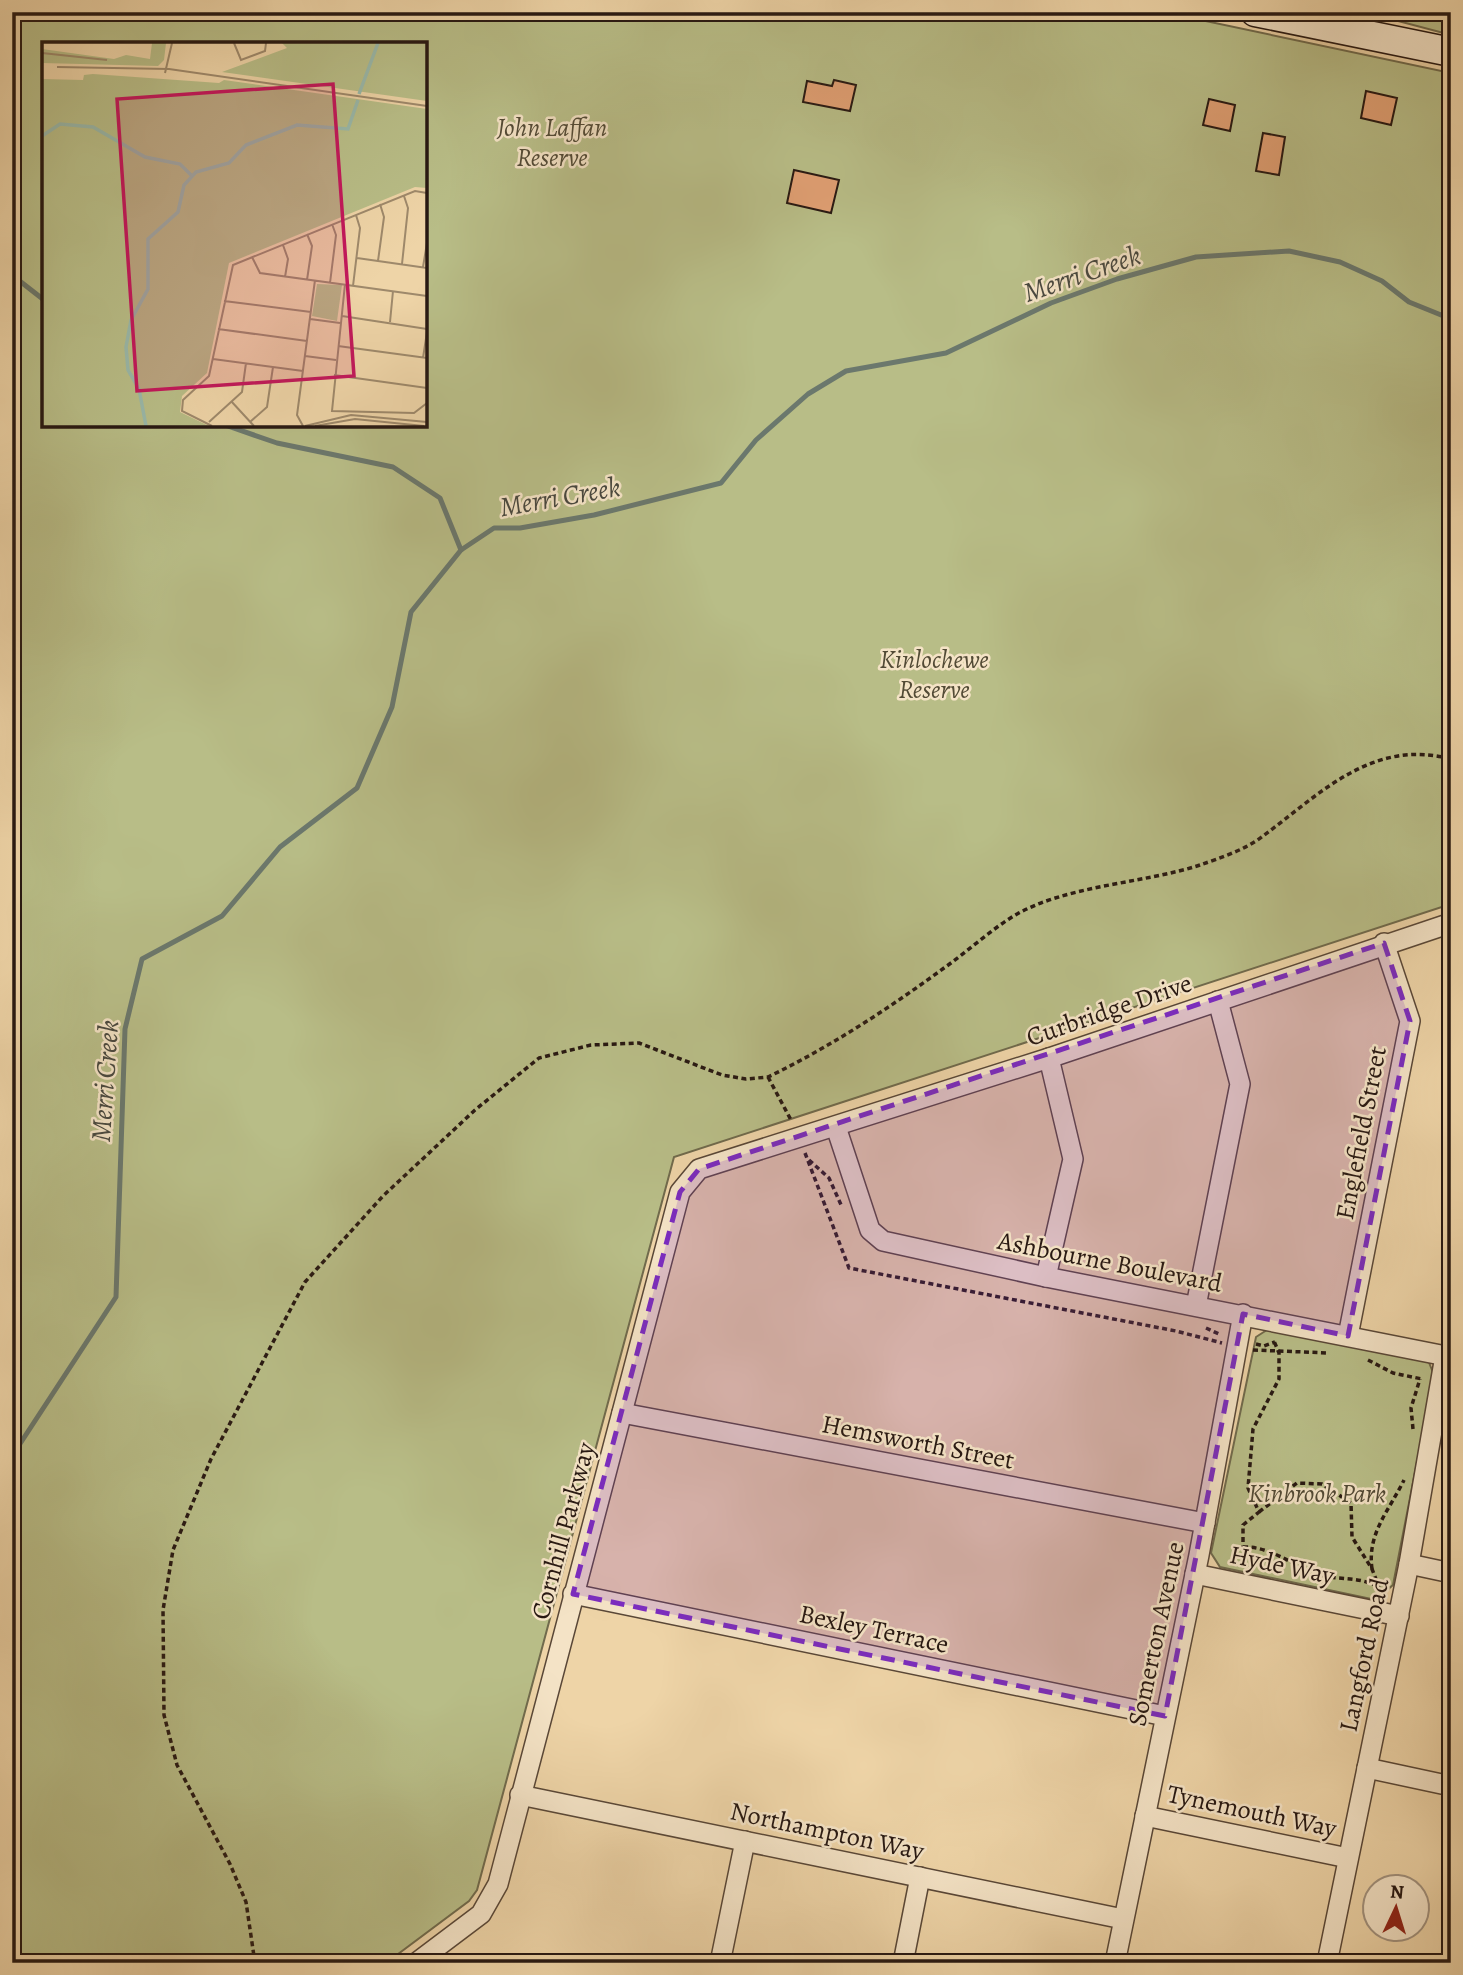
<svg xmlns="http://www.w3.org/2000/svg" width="1463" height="1975" viewBox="0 0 1463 1975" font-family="Alegreya,serif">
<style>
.green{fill:#b8bd87;stroke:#706a4c;stroke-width:2;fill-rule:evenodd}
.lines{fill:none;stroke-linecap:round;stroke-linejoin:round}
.stream{stroke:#6b786d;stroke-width:5}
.building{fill:#e1a074;stroke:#271812;stroke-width:2}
.street-casing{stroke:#594737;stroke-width:22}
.secondary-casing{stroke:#271812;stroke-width:31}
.path{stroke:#271812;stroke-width:3.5;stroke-dasharray:5 3.5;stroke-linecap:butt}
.street{stroke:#f4e3c6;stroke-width:19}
.secondary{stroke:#f4e3c6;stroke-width:28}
.marked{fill:#7b2cbf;fill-opacity:0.2;stroke:#7b2cbf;stroke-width:5;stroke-dasharray:14 9;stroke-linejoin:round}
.labels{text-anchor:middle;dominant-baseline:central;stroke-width:5;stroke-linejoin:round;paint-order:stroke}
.park-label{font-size:26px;font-style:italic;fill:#524a35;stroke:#f4e3c6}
.street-label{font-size:26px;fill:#271812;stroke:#f4e3c6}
.water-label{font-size:28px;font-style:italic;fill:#49483f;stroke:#f4e3c6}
.inset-river{fill:none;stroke:#99b8a9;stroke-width:3.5}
.inset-road{fill:none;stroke:#9e896b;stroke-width:2}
.view{fill:#c2185b;fill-opacity:0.15;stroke:#c2185b;stroke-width:3.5}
.inset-edge{fill:none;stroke:#271812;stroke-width:3.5}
</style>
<rect width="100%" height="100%" fill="#eed4a7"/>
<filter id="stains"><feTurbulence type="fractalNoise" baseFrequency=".00286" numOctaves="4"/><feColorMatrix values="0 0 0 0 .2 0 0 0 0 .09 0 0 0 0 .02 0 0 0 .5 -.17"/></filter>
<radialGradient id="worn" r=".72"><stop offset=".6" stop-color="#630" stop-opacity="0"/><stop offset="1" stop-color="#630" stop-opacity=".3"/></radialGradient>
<g class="green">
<path d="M12 12H1163L1451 73V904L674 1157 477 1890 469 1901 386 1963H12ZM44 44H425V425H44Z"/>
<polygon points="1364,12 1451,12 1451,35"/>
<polygon points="1270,1328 1428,1360 1434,1375 1393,1585 1376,1600 1220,1567 1211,1553 1256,1337"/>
</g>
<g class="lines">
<g class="stream">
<polyline points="12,275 44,300"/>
<polyline points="225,425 277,443 393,467 440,498 461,550"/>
<polyline points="12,1456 116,1297 125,1029 142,959 222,916 280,847 357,788 392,707 411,612 461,550 494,528 520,528 594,515 721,483 756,440 808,394 846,371 946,353 1051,303 1117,279 1196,257 1289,251 1340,262 1382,281 1409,302 1451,319"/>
</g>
</g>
<g class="building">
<polygon points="834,80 856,85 850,111 803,102 807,81 832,86"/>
<polygon points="1366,91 1397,98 1391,125 1361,118"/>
<polygon points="1209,99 1235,105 1230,131 1203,125"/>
<polygon points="1263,133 1285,137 1279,175 1256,171"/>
<polygon points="794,170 839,180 831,213 787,203"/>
</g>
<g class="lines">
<g class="street-casing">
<g id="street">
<polyline points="836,1127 870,1230 883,1241 1046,1277 1451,1357"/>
<polyline points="1046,1277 1073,1159 1049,1058"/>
<polyline points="1196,1306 1240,1084 1218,1001"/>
<polyline points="1348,1336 1410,1021 1384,943"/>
<polyline points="622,1413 1205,1523"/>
<polyline points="1409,1564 1451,1573"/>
<polyline points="1195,1574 1399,1616"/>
<polyline points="573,1594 1165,1716"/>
<polyline points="1367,1768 1451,1786"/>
<polyline points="520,1795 1123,1919"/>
<polyline points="1145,1816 1348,1858"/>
<polyline points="416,1963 481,1914 498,1884 680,1192 699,1169 1049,1058 1451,923"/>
<polyline points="720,1963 745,1841"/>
<polyline points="903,1963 920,1877"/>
<polyline points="1115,1963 1199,1555 1243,1314"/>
<polyline points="1327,1963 1409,1564 1445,1356"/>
</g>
</g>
<g class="secondary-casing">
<polyline id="secondary" points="1255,12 1451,52"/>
</g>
<g class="path">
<polyline points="322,14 323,12"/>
<polyline points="768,1077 791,1120"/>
<polyline points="805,1153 849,1268 1176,1331 1222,1343"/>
<polyline points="809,1160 829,1178 842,1207"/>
<polyline points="1206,1328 1221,1335"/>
<polyline points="1256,1344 1264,1346 1275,1342"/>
<polyline points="1253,1350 1329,1353"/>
<polyline points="1368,1360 1393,1373 1422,1379"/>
<polyline points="1413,1429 1411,1408 1420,1379"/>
<polyline points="1259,1512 1297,1483 1322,1484 1351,1503 1352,1537 1372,1569 1379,1587"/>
<path d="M1243 1547C1273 1546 1296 1569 1324 1576 1343 1580 1359 1577 1377 1586"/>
<polyline points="1230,1563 1243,1547 1243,1525 1259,1512 1248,1488 1253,1429 1279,1379 1279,1353 1274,1341"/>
<path d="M1372 1569C1367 1533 1389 1511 1404 1480"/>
<path d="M255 1963 246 1902 230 1864 177 1765 164 1715 163 1610 173 1550 211 1459 305 1282 383 1196 475 1110 539 1058 591 1045 639 1043 722 1075 746 1079 768 1077C830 1047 888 1009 944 968 967 952 988 932 1012 917 1064 885 1142 884 1200 865 1220 858 1247 849 1263 836 1320 794 1372 738 1451 759"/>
</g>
<use href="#street" class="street"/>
<use href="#secondary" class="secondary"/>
</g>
<path class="marked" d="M1384 943 1410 1021 1348 1336 1243 1314 1165 1716 573 1594 680 1192 699 1169Z"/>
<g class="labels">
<g class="park-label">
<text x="552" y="127">John Laffan<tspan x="552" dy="30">Reserve</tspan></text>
<text x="934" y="659">Kinlochewe<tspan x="934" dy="30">Reserve</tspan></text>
<text x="1317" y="1493">Kinbrook Park</text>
</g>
<g class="street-label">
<text transform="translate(1109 1010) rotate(-19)">Curbridge Drive</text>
<text transform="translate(1361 1133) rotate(-79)">Englefield Street</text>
<text transform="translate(1110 1262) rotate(11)">Ashbourne Boulevard</text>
<text transform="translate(918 1442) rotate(11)">Hemsworth Street</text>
<text transform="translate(563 1531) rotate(-75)">Cornhill Parkway</text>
<text transform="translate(1282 1565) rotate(12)">Hyde Way</text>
<text transform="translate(874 1629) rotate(12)">Bexley Terrace</text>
<text transform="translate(1156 1634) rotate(-78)">Somerton Avenue</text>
<text transform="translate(1364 1655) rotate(-78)">Langford Road</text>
<text transform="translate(1252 1811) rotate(12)">Tynemouth Way</text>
<text transform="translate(827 1831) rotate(12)">Northampton Way</text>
</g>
<g class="water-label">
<text transform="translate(1082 274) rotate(-19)">Merri Creek</text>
<text transform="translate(560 497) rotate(-10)">Merri Creek</text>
<text transform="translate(105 1081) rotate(-86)">Merri Creek</text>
</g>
</g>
<g transform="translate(42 42)">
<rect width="385" height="385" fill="#eed4a7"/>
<path d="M110 1H124L122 18 116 24 0 21V7L72 17 84 13 108 17ZM240 1H385V59L180 30 245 6ZM51 32 177 41 182 38 385 67V146L373 145 187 221 165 331 140 354 138 370 167 384H0V37L41 38 42 33ZM275 242 300 243 295 279 270 274Z" fill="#b8bd87"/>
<path class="inset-river" d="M317 52 336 1M0 94 18 82 51 85 103 115 138 122 149 133M104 384 97 347 86 328 84 305 89 278 106 247V197L136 170 142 143 154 130 187 121 204 103 255 83 306 87 316 58"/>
<path class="inset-road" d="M192 1 199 18 223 9 224 1M0 11 65 18M15 25 127 27 385 64M123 31 130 1M241 203 246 217 243 235M210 215 218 231 385 254M315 216 385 226M336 219 342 175 338 162M360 222 366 166 362 154M381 225 385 201M265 238 270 204 265 192M288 241 294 193 290 182M303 242 290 369 372 371 385 361M311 244 318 186 314 173M182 259 269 270M300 274 385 287M268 277 298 281M348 280 351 249M176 287 265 299M296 304 385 316M263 314 294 318M381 316 385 290M171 317 261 329M292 333 385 346M189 359 212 384M167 380 200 350 204 321M208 380 225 365 231 325M170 384 140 369 141 358 167 334 191 223 373 149 385 151M261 384 255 373 273 238M263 384 309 373 385 380M273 384 313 377 382 384"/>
<path class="view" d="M291 42 312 334 95 349 75 57Z"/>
<rect width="385" height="385" class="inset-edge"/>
</g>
<rect width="1463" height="1975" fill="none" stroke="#eed4a7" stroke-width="42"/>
<rect x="14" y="14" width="1435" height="1947" fill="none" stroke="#271812" stroke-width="3.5"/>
<rect x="21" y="21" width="1421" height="1933" fill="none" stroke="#271812" stroke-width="2"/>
<g transform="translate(1396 1908) rotate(4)"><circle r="33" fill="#f4e3c6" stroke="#a2927e" stroke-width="2"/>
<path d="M0-5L12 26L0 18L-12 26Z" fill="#8f2418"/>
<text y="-10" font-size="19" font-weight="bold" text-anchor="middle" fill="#271812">N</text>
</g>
<rect width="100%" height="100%" filter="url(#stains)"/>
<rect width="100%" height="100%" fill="url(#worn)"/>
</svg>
